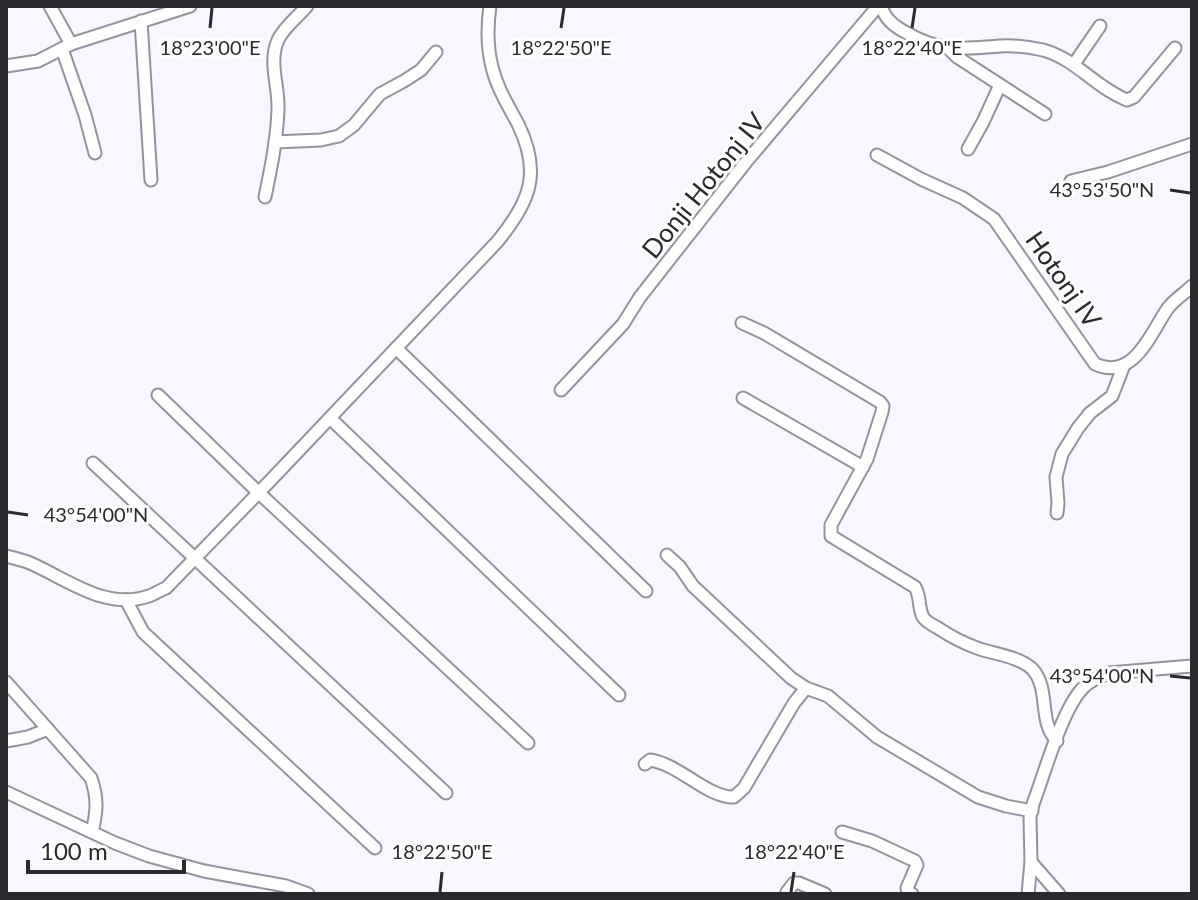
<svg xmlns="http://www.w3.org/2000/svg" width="1198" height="900" viewBox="0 0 1198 900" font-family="Lato,sans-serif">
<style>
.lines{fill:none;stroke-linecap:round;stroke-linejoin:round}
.street-casing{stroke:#95929d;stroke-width:15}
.street{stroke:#fff;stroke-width:11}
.ticks{fill:none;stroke:#2a292e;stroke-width:3}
.labels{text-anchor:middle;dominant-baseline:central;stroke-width:6;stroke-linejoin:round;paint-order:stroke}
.street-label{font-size:26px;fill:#2a292e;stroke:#fff}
.ticks-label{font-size:20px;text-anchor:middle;fill:#2a292e;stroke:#fff;stroke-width:6;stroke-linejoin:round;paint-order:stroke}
</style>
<rect width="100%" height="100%" fill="#f8f6fe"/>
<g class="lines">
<g class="street-casing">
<g id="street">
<polyline points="50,6 71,44"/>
<path d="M881 6C885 19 894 26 905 32 917 39 931 45 945 47 963 50 982 47 1000 46 1014 45 1029 47 1043 50 1076 59 1096 88 1127 100L1134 97 1175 48"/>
<polyline points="141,21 151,180"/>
<polyline points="947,47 957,57 1045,114"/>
<polyline points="62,49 85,115 95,153"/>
<polyline points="1074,64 1100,26"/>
<polyline points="6,66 38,61 71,44 190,6"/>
<polyline points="275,142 321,140 339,136 354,125 380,94 404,81 421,70 436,52"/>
<polyline points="968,149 983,122 1000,85"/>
<path d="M877 155 921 179 963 198 994 219 1095 364C1134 382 1151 332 1168 308 1175 299 1184 294 1192 286"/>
<polyline points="1071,181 1108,172 1192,144"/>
<path d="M265 197C271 168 277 139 278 109 279 86 268 62 278 40 284 27 298 17 307 6"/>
<path d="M742 323 764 333 880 402 883 406 882 412 867 459 831 525V536L915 587C921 597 918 608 923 617 926 622 933 625 938 628 950 636 963 643 977 648 993 654 1023 657 1034 671 1050 692 1038 722 1057 741"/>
<polyline points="396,348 646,591"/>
<polyline points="561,390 623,324 640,297 746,162 878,6"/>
<polyline points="158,395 259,493 528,743"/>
<polyline points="743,398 863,467"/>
<polyline points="330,418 619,695"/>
<polyline points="93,463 446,793"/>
<polyline points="1057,513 1058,503 1056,477 1062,454 1078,428 1090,413 1112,396 1124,365"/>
<polyline points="667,555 680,567 693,586 791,678 806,688 828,696 877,737 978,797 1006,806 1032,811"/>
<path d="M6 556C14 558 23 560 30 563 67 579 106 611 149 596 155 594 160 590 166 588L269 482 497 242C530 202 542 173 518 124 508 105 497 88 492 67 487 47 487 27 490 6"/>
<polyline points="126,600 143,632 375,848"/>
<path d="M6 682 91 778C98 798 97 812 92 832"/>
<polyline points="6,741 28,737 48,729"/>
<path d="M645 764 650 760C679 764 708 798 734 797L744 788 794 703 806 688"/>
<polyline points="6,792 115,843 149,856 204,871 286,886 308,894"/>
<polyline points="842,832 872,841 915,861 917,865 907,888 908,892 912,894"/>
<polyline points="1031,862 1059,894"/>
<polyline points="787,892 794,883 799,883 825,894"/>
<path d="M1028 894 1031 862 1030 817 1033 804C1044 775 1062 710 1082 689 1089 681 1099 677 1109 673L1192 666"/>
</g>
</g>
<use href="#street" class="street"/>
</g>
<path class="ticks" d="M210 28 212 8M561 28 564 8M912 28 915 8M1170 190 1190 193M8 512 28 515M1170 676 1190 678M440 892 442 872M791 892 794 872"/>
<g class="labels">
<g class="street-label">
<text transform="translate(703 185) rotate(-51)">Donji Hotonj IV</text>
<text transform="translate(1064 279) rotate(55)">Hotonj IV</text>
</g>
</g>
<g class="ticks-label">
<text x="210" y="55">18°23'00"E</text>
<text x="561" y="55">18°22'50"E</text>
<text x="912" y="55">18°22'40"E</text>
<text x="1102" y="197">43°53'50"N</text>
<text x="96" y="522">43°54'00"N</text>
<text x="1102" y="683">43°54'00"N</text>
<text x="442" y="859">18°22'50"E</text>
<text x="794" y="859">18°22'40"E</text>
</g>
<rect width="1198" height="900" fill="none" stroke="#2a292e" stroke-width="16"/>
<path d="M28 860v12h156v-12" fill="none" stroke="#2a292e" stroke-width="4"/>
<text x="40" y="860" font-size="24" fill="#2a292e" stroke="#ffffff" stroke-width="6" paint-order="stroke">100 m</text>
</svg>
